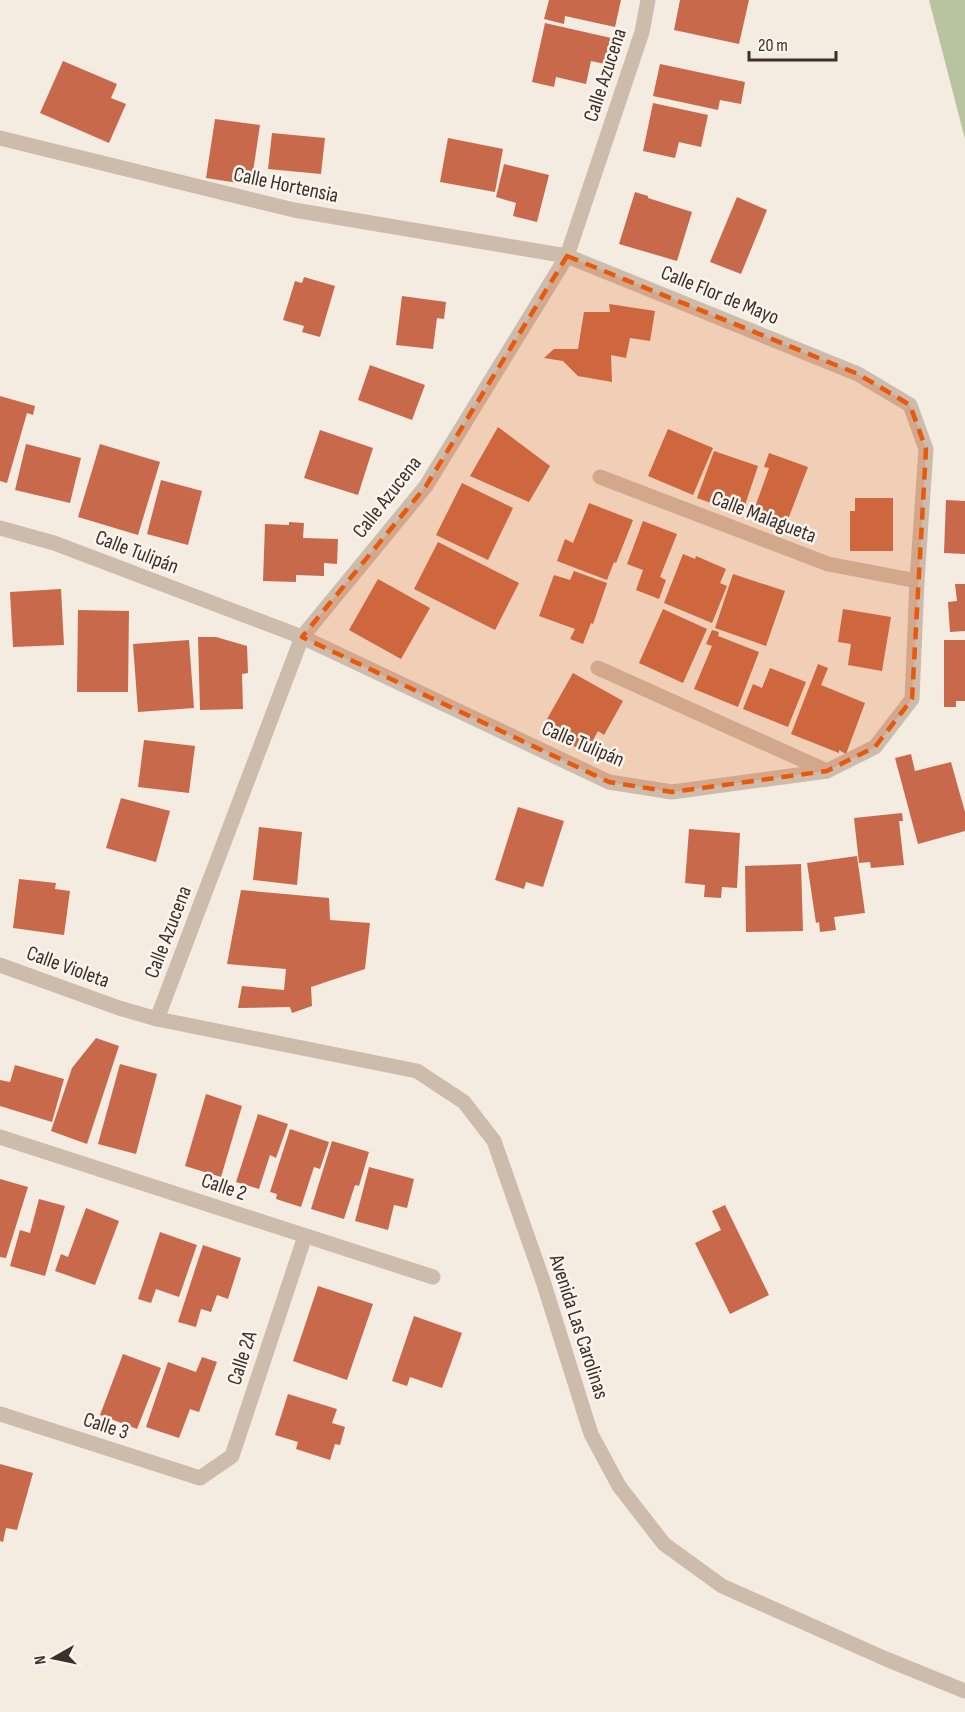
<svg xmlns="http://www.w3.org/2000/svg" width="965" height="1712" viewBox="0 0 965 1712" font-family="'Sofia Sans Condensed',sans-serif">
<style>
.green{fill:#b8c4a0}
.building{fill:#c8694b}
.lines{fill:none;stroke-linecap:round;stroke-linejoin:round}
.minor{stroke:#cdbbac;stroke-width:15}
.marked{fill:#e8590c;fill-opacity:0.2;stroke:#e8590c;stroke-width:4.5;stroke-dasharray:12 8;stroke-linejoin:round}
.labels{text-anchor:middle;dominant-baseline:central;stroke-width:5;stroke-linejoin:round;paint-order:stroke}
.street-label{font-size:21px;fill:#3b302b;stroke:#fbf5ee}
</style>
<rect width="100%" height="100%" fill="#f4ebe1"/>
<polygon class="green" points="929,0 965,0 965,139"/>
<g class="building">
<polygon points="549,0 621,0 615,27 565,16 564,24 544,19"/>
<polygon points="680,0 749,0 739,44 674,30"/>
<polygon points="545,23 611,38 605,64 591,61 586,84 556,77 554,87 532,82"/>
<polygon points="63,61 117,84 111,98 126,104 109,143 40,113"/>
<polygon points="660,64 745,82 741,104 720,100 718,110 653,96"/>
<polygon points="653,103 708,115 701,147 679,142 675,158 643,151"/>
<polygon points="215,119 260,125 251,185 206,178"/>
<polygon points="272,133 325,138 321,174 268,169"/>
<polygon points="448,138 503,149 495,192 440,182"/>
<polygon points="504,164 549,175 537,222 513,216 516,203 496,197"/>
<polygon points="635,192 648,196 648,198 692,212 677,261 619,244"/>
<polygon points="737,197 767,210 741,274 710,262"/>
<polygon points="304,277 335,286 320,337 302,332 304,326 283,320 295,281 302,283"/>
<polygon points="402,296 446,302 444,319 437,318 433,349 396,345"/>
<polygon points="609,304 655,311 650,341 630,338 626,358 611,355 612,382 578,376 563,361 544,358 554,349 578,349 584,312 610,312"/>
<polygon points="370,365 425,385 412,420 358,400"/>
<polygon points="0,396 35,406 33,415 27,413 7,483 0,481"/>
<polygon points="498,427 550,466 529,502 470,476"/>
<polygon points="668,429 713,448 693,495 648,476"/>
<polygon points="320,430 373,448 358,495 304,478"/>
<polygon points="26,444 81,458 70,503 15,490"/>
<polygon points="100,444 160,462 138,535 78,517"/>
<polygon points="714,451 758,466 742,514 697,498"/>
<polygon points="769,453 808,467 787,522 754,510 769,468 764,467"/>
<polygon points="161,480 202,491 188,545 147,534"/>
<polygon points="462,483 513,508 488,560 436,535"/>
<polygon points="855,498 893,498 893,551 850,551 850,511 855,511"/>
<polygon points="946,500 965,501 965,554 944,553"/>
<polygon points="589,503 633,520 616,563 614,562 607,580 557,561 565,539 573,543"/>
<polygon points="643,521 677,534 660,577 666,580 659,599 636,590 643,570 627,564"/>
<polygon points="289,522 304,523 303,538 338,539 337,564 324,563 324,576 296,575 296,582 263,581 265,524 289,525"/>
<polygon points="438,542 519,583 495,630 414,589"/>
<polygon points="683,554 695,559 696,556 726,569 720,583 727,586 712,623 664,603"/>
<polygon points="574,571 607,583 593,624 591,623 583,644 570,639 575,629 539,616 554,575 570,580"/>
<polygon points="733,574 785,591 766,646 715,628"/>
<polygon points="378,579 430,608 401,659 349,630"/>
<polygon points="955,584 965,584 965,631 950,632 948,602 957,601"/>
<polygon points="61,589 64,645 13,647 10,592"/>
<polygon points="663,609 707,629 683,683 639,663"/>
<polygon points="843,609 891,617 882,671 848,665 851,644 838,642"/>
<polygon points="78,610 129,611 128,692 77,692"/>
<polygon points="712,630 719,632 718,636 759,652 738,707 694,689 712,646 706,644"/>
<polygon points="198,637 216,637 247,646 248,673 242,674 243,709 200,710"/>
<polygon points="189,640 194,708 138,712 133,644"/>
<polygon points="944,640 965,640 965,701 956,701 956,707 944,707"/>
<polygon points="818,664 828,668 821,685 865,703 846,754 839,750 839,753 791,734"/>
<polygon points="770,668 806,682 788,727 743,709 753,684 762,688"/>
<polygon points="573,673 623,701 604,735 598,731 586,753 542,728"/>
<polygon points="144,740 195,746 189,793 138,787"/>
<polygon points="911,754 915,771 951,762 965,812 965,831 918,844 895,758"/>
<polygon points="121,798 170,811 156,862 106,848"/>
<polygon points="518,807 564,821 543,887 526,882 524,889 495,880"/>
<polygon points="902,813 903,821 899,821 904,865 871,868 870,862 859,863 854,818"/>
<polygon points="259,827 302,832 297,885 253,880"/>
<polygon points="689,829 740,833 737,888 722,887 721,898 704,897 705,885 685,883"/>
<polygon points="857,856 865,913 834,917 836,930 820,932 819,922 816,923 807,863"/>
<polygon points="801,864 803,931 746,932 745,866"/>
<polygon points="19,879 56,883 55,889 70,891 64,935 13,928"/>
<polygon points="241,890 329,898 330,920 370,923 365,969 311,987 312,1006 292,1013 290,1007 238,1008 242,986 284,990 286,969 227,964"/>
<polygon points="96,1038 119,1046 87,1144 51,1131 72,1068"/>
<polygon points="120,1064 157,1074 136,1154 98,1144"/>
<polygon points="15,1065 64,1079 52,1122 0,1106 0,1080 10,1082"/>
<polygon points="206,1094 242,1106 221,1177 185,1166"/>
<polygon points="258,1114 288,1124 276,1158 270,1155 259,1189 236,1182"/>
<polygon points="290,1129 329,1142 320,1169 314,1167 301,1207 276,1199 277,1194 270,1192"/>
<polygon points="332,1141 369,1152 359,1186 355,1185 344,1219 311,1209"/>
<polygon points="369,1167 414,1179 407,1208 394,1205 388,1230 355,1221"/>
<polygon points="0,1179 28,1187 6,1258 0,1257"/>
<polygon points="39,1199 65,1206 45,1276 10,1266 20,1230 30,1233"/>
<polygon points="725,1205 769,1295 730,1314 695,1243 721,1230 712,1211"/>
<polygon points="86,1208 119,1221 95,1285 55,1271 61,1254 68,1257"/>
<polygon points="160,1232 197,1245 179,1297 156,1289 151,1303 138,1299"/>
<polygon points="203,1245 241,1258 228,1299 217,1295 211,1312 201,1309 196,1327 178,1322"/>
<polygon points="318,1286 373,1304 347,1380 293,1361"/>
<polygon points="414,1316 462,1333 442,1388 410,1377 407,1386 392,1381"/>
<polygon points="123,1354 161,1368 137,1429 100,1415"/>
<polygon points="202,1357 217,1362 199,1412 190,1409 179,1438 146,1427 168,1362 196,1372"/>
<polygon points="288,1394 337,1409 332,1423 345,1427 340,1445 335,1444 330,1460 296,1449 298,1442 275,1435"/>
<polygon points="0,1464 33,1473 17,1530 6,1528 3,1542 0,1541"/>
</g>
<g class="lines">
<g class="minor">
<polyline points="0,138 294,210 567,256 858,374 910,405 926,449 917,581 912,699 875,747 827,771 672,792 609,782 302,637 54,543 0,528"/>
<polyline points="600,477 828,564 917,581"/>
<polyline points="598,668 827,771"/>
<polyline points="0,965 119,1008 157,1019 417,1071 464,1102 494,1141 543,1281 591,1434 619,1486 664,1544 722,1586 886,1659 965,1691"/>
<polyline points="157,1019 302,637 426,486 567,256 642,32 648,0"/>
<path d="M0 1137C145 1183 289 1231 433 1277"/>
<polyline points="0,1414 200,1478 232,1456 305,1236"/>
</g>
</g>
<path class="marked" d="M567 256 858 374 910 405 926 449 912 699 875 747 827 771 672 792 609 782 302 637 426 486Z"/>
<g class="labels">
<g class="street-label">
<text transform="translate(605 75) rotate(-72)">Calle Azucena</text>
<text transform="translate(286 185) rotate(12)">Calle Hortensia</text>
<text transform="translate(720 295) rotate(22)">Calle Flor de Mayo</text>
<text transform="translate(387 497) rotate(-52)">Calle Azucena</text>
<text transform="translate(764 517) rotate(21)">Calle Malagueta</text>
<text transform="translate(137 552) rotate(21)">Calle Tulipán</text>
<text transform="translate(583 744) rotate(23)">Calle Tulipán</text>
<text transform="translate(168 932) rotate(-69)">Calle Azucena</text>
<text transform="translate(68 967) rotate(20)">Calle Violeta</text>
<text transform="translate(224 1187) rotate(19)">Calle 2</text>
<text transform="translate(579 1327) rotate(72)">Avenida Las Carolinas</text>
<text transform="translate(242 1358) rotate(-72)">Calle 2A</text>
<text transform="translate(106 1426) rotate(18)">Calle 3</text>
</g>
</g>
<g transform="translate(54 1658) rotate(261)" stroke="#fbf5ee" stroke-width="4.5" paint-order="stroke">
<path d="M0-4.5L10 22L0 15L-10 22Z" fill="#3b302b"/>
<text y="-9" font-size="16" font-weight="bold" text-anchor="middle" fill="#3b302b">N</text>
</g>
<path d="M749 51v9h87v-9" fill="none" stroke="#3b302b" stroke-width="3"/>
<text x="758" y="51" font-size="18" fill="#3b302b" stroke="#fbf5ee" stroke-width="4.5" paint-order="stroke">20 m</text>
</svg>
